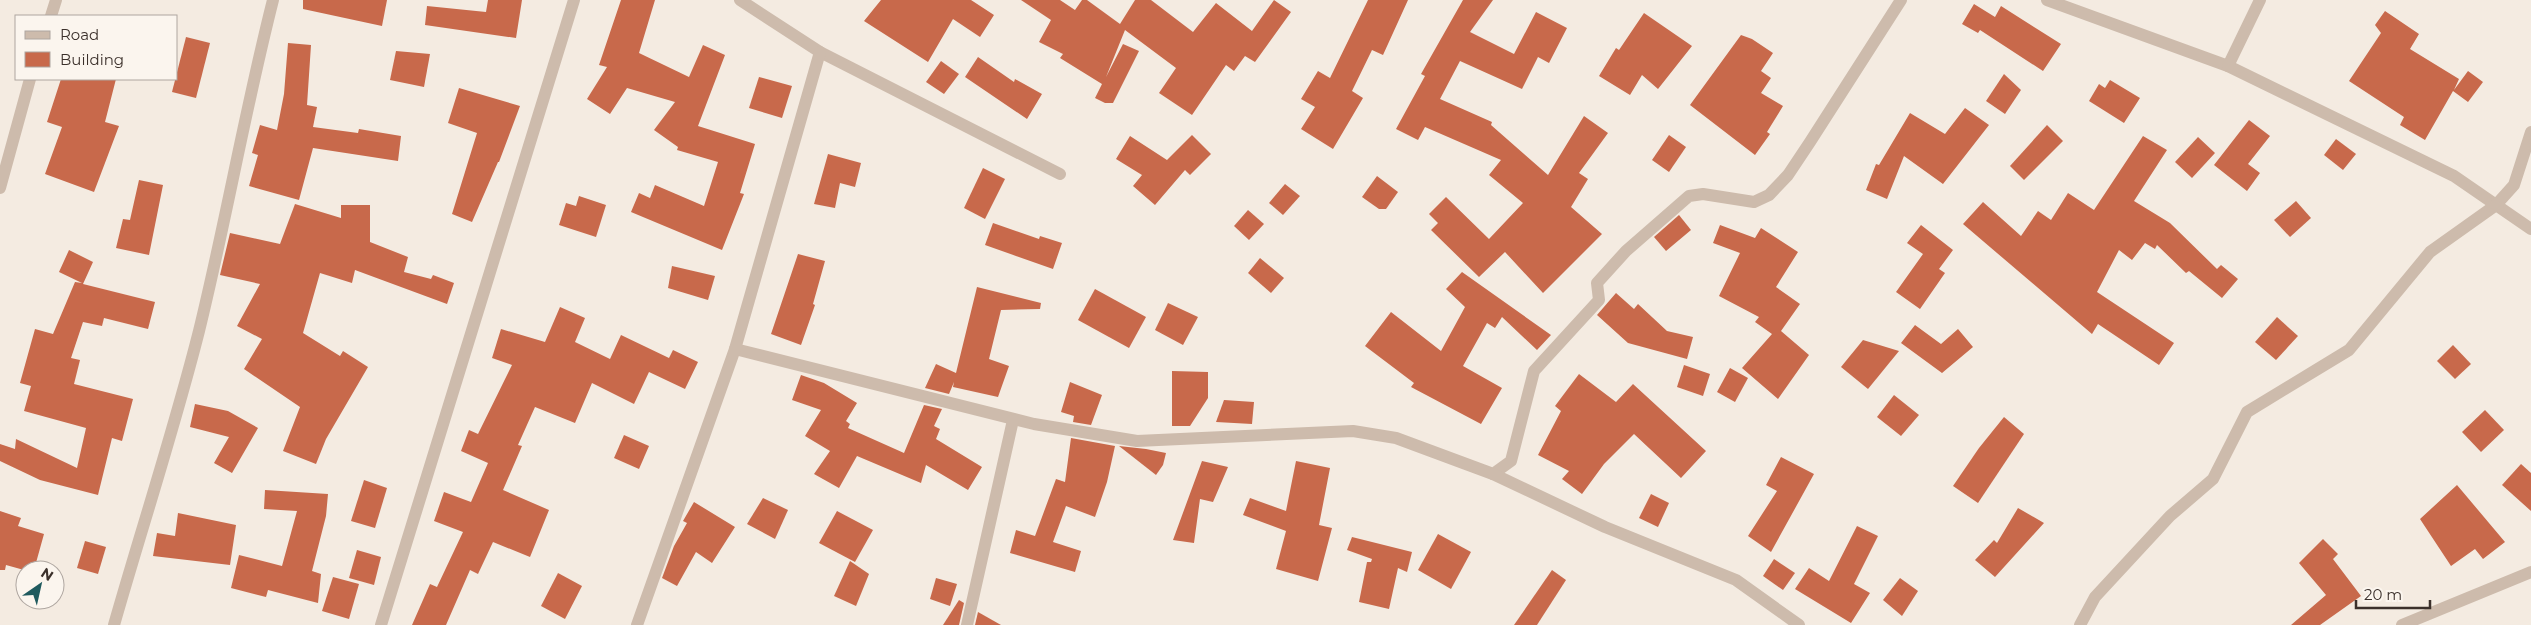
<svg xmlns="http://www.w3.org/2000/svg" width="2531" height="625" viewBox="0 0 2531 625" font-family="Montserrat,sans-serif">
<style>
.building{fill:#c8694b}
.lines{fill:none;stroke-linecap:round;stroke-linejoin:round}
.street{stroke:#cdbbac;stroke-width:12}
</style>
<rect width="100%" height="100%" fill="#f4ebe1"/>
<g class="building">
<polygon points="303,0 387,0 382,26 303,9"/>
<polygon points="488,0 522,0 516,38 425,25 427,6 486,12"/>
<polygon points="621,0 655,0 639,53 689,77 703,45 725,55 698,126 755,144 740,193 744,194 722,250 631,212 639,193 650,198 655,185 704,206 718,162 677,150 678,147 654,130 675,102 627,88 610,114 587,99 607,67 599,65"/>
<polygon points="881,0 971,0 994,15 980,37 953,19 928,62 864,21"/>
<polygon points="1021,0 1060,0 1075,10 1082,0 1087,0 1120,24 1135,0 1151,0 1193,32 1216,3 1252,31 1274,0 1291,12 1255,62 1245,56 1234,71 1226,65 1192,115 1159,93 1176,68 1125,30 1106,77 1123,44 1139,51 1113,103 1105,103 1095,98 1102,84 1060,58 1063,54 1039,42 1051,20"/>
<polygon points="1368,0 1408,0 1383,55 1372,50 1352,91 1363,98 1333,149 1301,129 1315,107 1301,99 1318,71 1330,78"/>
<polygon points="1463,0 1493,0 1470,32 1514,54 1536,12 1567,28 1549,63 1538,57 1522,89 1460,61 1440,99 1492,122 1491,125 1548,175 1584,116 1608,133 1579,173 1588,179 1571,207 1602,234 1543,293 1505,252 1479,277 1431,230 1438,223 1429,214 1446,197 1489,239 1523,203 1489,175 1501,160 1425,127 1418,140 1396,129 1425,76 1421,74"/>
<polygon points="1974,4 1995,17 2001,6 2061,44 2043,71 1980,30 1978,33 1962,24"/>
<polygon points="2385,11 2419,34 2410,49 2459,79 2454,90 2468,71 2483,82 2468,102 2453,91 2425,140 2400,125 2404,117 2349,81 2381,33 2375,25"/>
<polygon points="1644,13 1692,46 1658,89 1642,75 1630,95 1599,76 1616,48 1619,50"/>
<polygon points="1741,35 1752,39 1773,53 1761,71 1771,78 1761,93 1783,106 1767,132 1770,134 1755,155 1690,105"/>
<polygon points="186,37 210,43 196,98 172,92"/>
<polygon points="288,43 311,45 307,105 317,107 313,127 358,133 359,129 401,136 398,161 313,148 299,200 249,186 258,155 252,153 260,125 277,130 284,94"/>
<polygon points="396,51 430,54 424,87 390,80"/>
<polygon points="978,57 1014,82 1015,79 1042,94 1027,119 965,77"/>
<polygon points="941,61 959,74 944,94 926,82"/>
<polygon points="2004,74 2021,90 2005,114 1986,101"/>
<polygon points="759,77 792,86 782,118 749,108"/>
<polygon points="61,79 116,79 105,122 119,126 94,192 45,174 62,127 47,122"/>
<polygon points="2110,80 2140,98 2124,123 2089,101 2099,84 2105,88"/>
<polygon points="459,88 520,106 499,162 498,162 472,222 452,214 477,133 448,123"/>
<polygon points="1965,108 1989,125 1943,184 1904,156 1887,199 1866,190 1876,164 1879,165 1910,113 1945,134"/>
<polygon points="2249,120 2270,136 2248,164 2260,173 2247,191 2214,165"/>
<polygon points="2047,125 2063,141 2024,180 2010,166"/>
<polygon points="1192,135 1211,154 1190,175 1185,170 1155,205 1133,186 1142,175 1116,159 1130,136 1167,160"/>
<polygon points="1669,135 1686,147 1669,172 1652,160"/>
<polygon points="2143,136 2167,150 2134,201 2170,223 2217,269 2221,265 2238,279 2222,298 2189,271 2186,273 2157,245 2155,249 2145,243 2132,260 2119,250 2097,292 2174,343 2159,365 2098,324 2092,334 1963,224 1983,202 2021,236 2038,211 2051,220 2068,193 2094,210"/>
<polygon points="2198,137 2215,153 2192,178 2175,162"/>
<polygon points="2336,139 2356,154 2343,170 2324,155"/>
<polygon points="828,154 861,163 855,187 840,183 835,208 814,204"/>
<polygon points="983,168 1005,179 985,219 964,208"/>
<polygon points="1377,176 1398,192 1386,209 1379,209 1362,197"/>
<polygon points="139,180 163,185 149,255 116,248 123,219 130,220"/>
<polygon points="1285,184 1300,196 1283,215 1269,203"/>
<polygon points="579,196 606,205 596,237 559,225 566,203 576,206"/>
<polygon points="2296,201 2311,218 2290,237 2274,220"/>
<polygon points="295,204 341,218 341,205 370,205 370,242 408,257 404,272 431,279 433,275 454,283 447,304 355,270 352,283 320,273 303,333 340,356 343,351 368,367 326,439 316,464 283,451 300,407 244,369 262,339 237,326 260,284 220,275 230,233 280,244"/>
<polygon points="1248,210 1264,224 1249,240 1234,226"/>
<polygon points="1679,215 1691,230 1666,251 1654,237"/>
<polygon points="993,223 1039,239 1040,236 1062,243 1053,269 985,245"/>
<polygon points="1720,225 1755,238 1761,228 1798,252 1776,287 1800,304 1781,331 1809,355 1778,399 1742,368 1772,334 1755,322 1759,317 1719,296 1740,253 1713,243"/>
<polygon points="1921,225 1953,250 1939,269 1945,273 1920,309 1896,292 1923,254 1907,243"/>
<polygon points="69,250 93,262 83,284 155,302 148,329 104,318 102,326 83,322 71,358 80,360 74,384 133,399 122,441 112,438 98,495 40,480 0,461 0,444 15,449 16,439 77,468 86,428 24,411 31,386 20,383 35,329 53,334 75,282 82,283 59,272"/>
<polygon points="798,254 825,261 813,304 815,305 801,345 771,334"/>
<polygon points="1260,258 1284,278 1271,293 1248,273"/>
<polygon points="672,266 715,276 708,300 668,288"/>
<polygon points="1462,272 1551,335 1537,350 1502,317 1495,328 1487,323 1463,366 1502,388 1481,424 1411,387 1414,383 1365,346 1391,312 1441,351 1465,307 1446,289"/>
<polygon points="977,287 1041,303 1040,309 1001,310 989,359 1009,366 998,397 953,387 954,382 949,394 925,388 936,364 956,373"/>
<polygon points="1095,289 1146,317 1129,348 1078,320"/>
<polygon points="1616,293 1634,309 1638,304 1667,331 1693,337 1687,359 1628,343 1597,315"/>
<polygon points="1168,303 1198,317 1183,345 1155,330"/>
<polygon points="560,307 585,318 575,342 610,359 621,335 669,358 673,350 698,362 685,389 649,372 634,404 592,383 575,423 535,407 518,445 522,446 503,490 549,510 530,557 493,542 478,574 470,570 446,625 412,625 430,584 437,587 463,532 434,521 444,492 471,502 488,463 461,451 469,430 478,434 512,365 492,358 501,329 545,342"/>
<polygon points="2277,317 2298,336 2276,360 2255,342"/>
<polygon points="1915,325 1941,344 1958,329 1973,347 1942,373 1901,343"/>
<polygon points="1863,340 1899,351 1868,389 1841,367"/>
<polygon points="2453,345 2471,364 2455,379 2437,361"/>
<polygon points="1684,365 1710,374 1703,396 1677,387"/>
<polygon points="1730,368 1748,378 1735,402 1717,392"/>
<polygon points="1172,371 1208,372 1208,398 1190,426 1172,426"/>
<polygon points="1579,374 1616,402 1633,384 1706,451 1681,478 1634,434 1604,464 1582,494 1562,479 1569,471 1538,455 1561,411 1555,406"/>
<polygon points="801,375 824,383 857,403 846,421 850,424 848,428 904,453 924,405 942,409 934,426 940,429 936,439 982,467 968,490 926,465 921,483 857,456 839,488 814,474 830,451 805,436 821,410 792,400"/>
<polygon points="1070,382 1102,395 1091,425 1073,422 1074,416 1061,412"/>
<polygon points="1894,395 1919,415 1901,436 1877,417"/>
<polygon points="1224,400 1254,402 1252,424 1216,422"/>
<polygon points="195,404 228,411 258,428 232,473 214,463 229,437 190,427"/>
<polygon points="2485,410 2504,430 2481,452 2462,432"/>
<polygon points="2004,417 2024,434 1978,503 1953,486 1979,448"/>
<polygon points="624,435 649,446 639,469 614,458"/>
<polygon points="1071,438 1115,446 1107,482 1095,517 1066,506 1053,542 1081,551 1075,572 1010,553 1016,530 1035,536 1056,479 1065,482"/>
<polygon points="1119,446 1146,449 1166,453 1163,465 1156,475"/>
<polygon points="1781,457 1814,474 1771,552 1748,536 1777,491 1766,485"/>
<polygon points="1202,461 1228,467 1213,502 1200,499 1194,543 1173,540"/>
<polygon points="1296,461 1330,468 1319,525 1332,528 1318,581 1276,569 1286,531 1243,515 1250,498 1286,511"/>
<polygon points="2521,464 2531,473 2531,511 2502,485"/>
<polygon points="364,480 387,488 375,528 351,521"/>
<polygon points="2457,485 2505,542 2483,559 2475,549 2451,566 2420,519"/>
<polygon points="265,490 328,494 326,516 312,571 321,574 318,603 268,590 266,597 231,588 239,555 282,566 297,511 264,509"/>
<polygon points="1651,494 1669,503 1658,527 1639,518"/>
<polygon points="763,498 788,510 775,539 747,524"/>
<polygon points="694,502 735,527 712,563 696,552 677,586 662,578 674,546 687,523 683,521"/>
<polygon points="2018,508 2044,523 1995,577 1975,560 1994,540 1997,543"/>
<polygon points="0,511 21,518 18,526 44,534 34,570 24,570 6,565 5,570 0,570"/>
<polygon points="837,511 873,530 855,562 819,543"/>
<polygon points="178,513 236,525 230,565 153,556 157,533 175,536"/>
<polygon points="1857,526 1878,536 1854,584 1870,593 1851,623 1795,589 1809,568 1829,581"/>
<polygon points="1438,534 1471,552 1451,589 1418,570"/>
<polygon points="1352,537 1412,552 1407,572 1398,568 1389,609 1359,602 1367,562 1371,562 1372,559 1347,550"/>
<polygon points="2323,539 2338,554 2333,559 2361,596 2320,625 2291,625 2326,595 2299,563"/>
<polygon points="85,541 106,547 98,574 77,568"/>
<polygon points="357,550 381,557 374,585 349,578"/>
<polygon points="1774,559 1795,573 1783,590 1763,576"/>
<polygon points="850,561 869,574 856,606 834,596"/>
<polygon points="1552,570 1566,580 1537,625 1514,625"/>
<polygon points="558,573 582,586 565,619 541,606"/>
<polygon points="333,577 359,584 349,619 322,611"/>
<polygon points="936,578 957,584 950,606 930,599"/>
<polygon points="1900,578 1918,591 1902,616 1883,600"/>
<polygon points="959,600 964,603 959,625 943,625"/>
<polygon points="978,612 1001,625 975,625"/>
</g>
<g class="lines">
<g class="street">
<polyline points="740,0 820,52 1060,174"/>
<polyline points="2047,0 2228,66 2454,176 2531,229"/>
<polyline points="51,16 56,0"/>
<polyline points="2228,66 2260,0"/>
<polyline points="0,188 30,79"/>
<polyline points="735,349 1034,424 1137,441 1353,431 1396,438 1493,474 1511,461 1534,371 1599,300 1597,283 1626,251 1689,196 1703,194 1754,202 1769,195 1788,175 1810,142 1901,0"/>
<polyline points="1493,474 1605,527 1736,580 1799,625"/>
<path d="M114 625C142 527 174 430 199 331 226 221 245 110 273 0"/>
<polyline points="381,625 574,0"/>
<polyline points="637,625 735,349 820,52"/>
<polyline points="967,625 1013,420"/>
<polyline points="2080,625 2095,597 2170,516 2213,479 2247,412 2349,350 2430,252 2496,205 2514,185 2531,132"/>
<polyline points="2402,625 2531,572"/>
</g>
</g>
<rect x="15" y="15" width="162" height="65" fill="#fbf5ee" stroke="#aea6a0"/>
<rect x="25" y="31" width="25" height="8" fill="#cdbbac" stroke="#aea6a0"/>
<text x="60" y="40" font-size="15" fill="#3b302b">Road</text>
<rect x="25" y="52" width="25" height="15" fill="#c8694b" stroke="#aea6a0"/>
<text x="60" y="65" font-size="15" fill="#3b302b">Building</text>
<g transform="translate(40 585) rotate(34)"><circle r="24" fill="#fbf5ee" stroke="#aea6a0"/>
<path d="M0-4L9 19L0 12L-9 19Z" fill="#1f5a5e"/>
<text y="-8" font-size="14" font-weight="bold" text-anchor="middle" fill="#3b302b">N</text>
</g>
<path d="M2356 600v8h74v-8" fill="none" stroke="#3b302b" stroke-width="2.5"/>
<text x="2364" y="600" font-size="15" fill="#3b302b" stroke="#fbf5ee" stroke-width="4" paint-order="stroke">20 m</text>
</svg>
